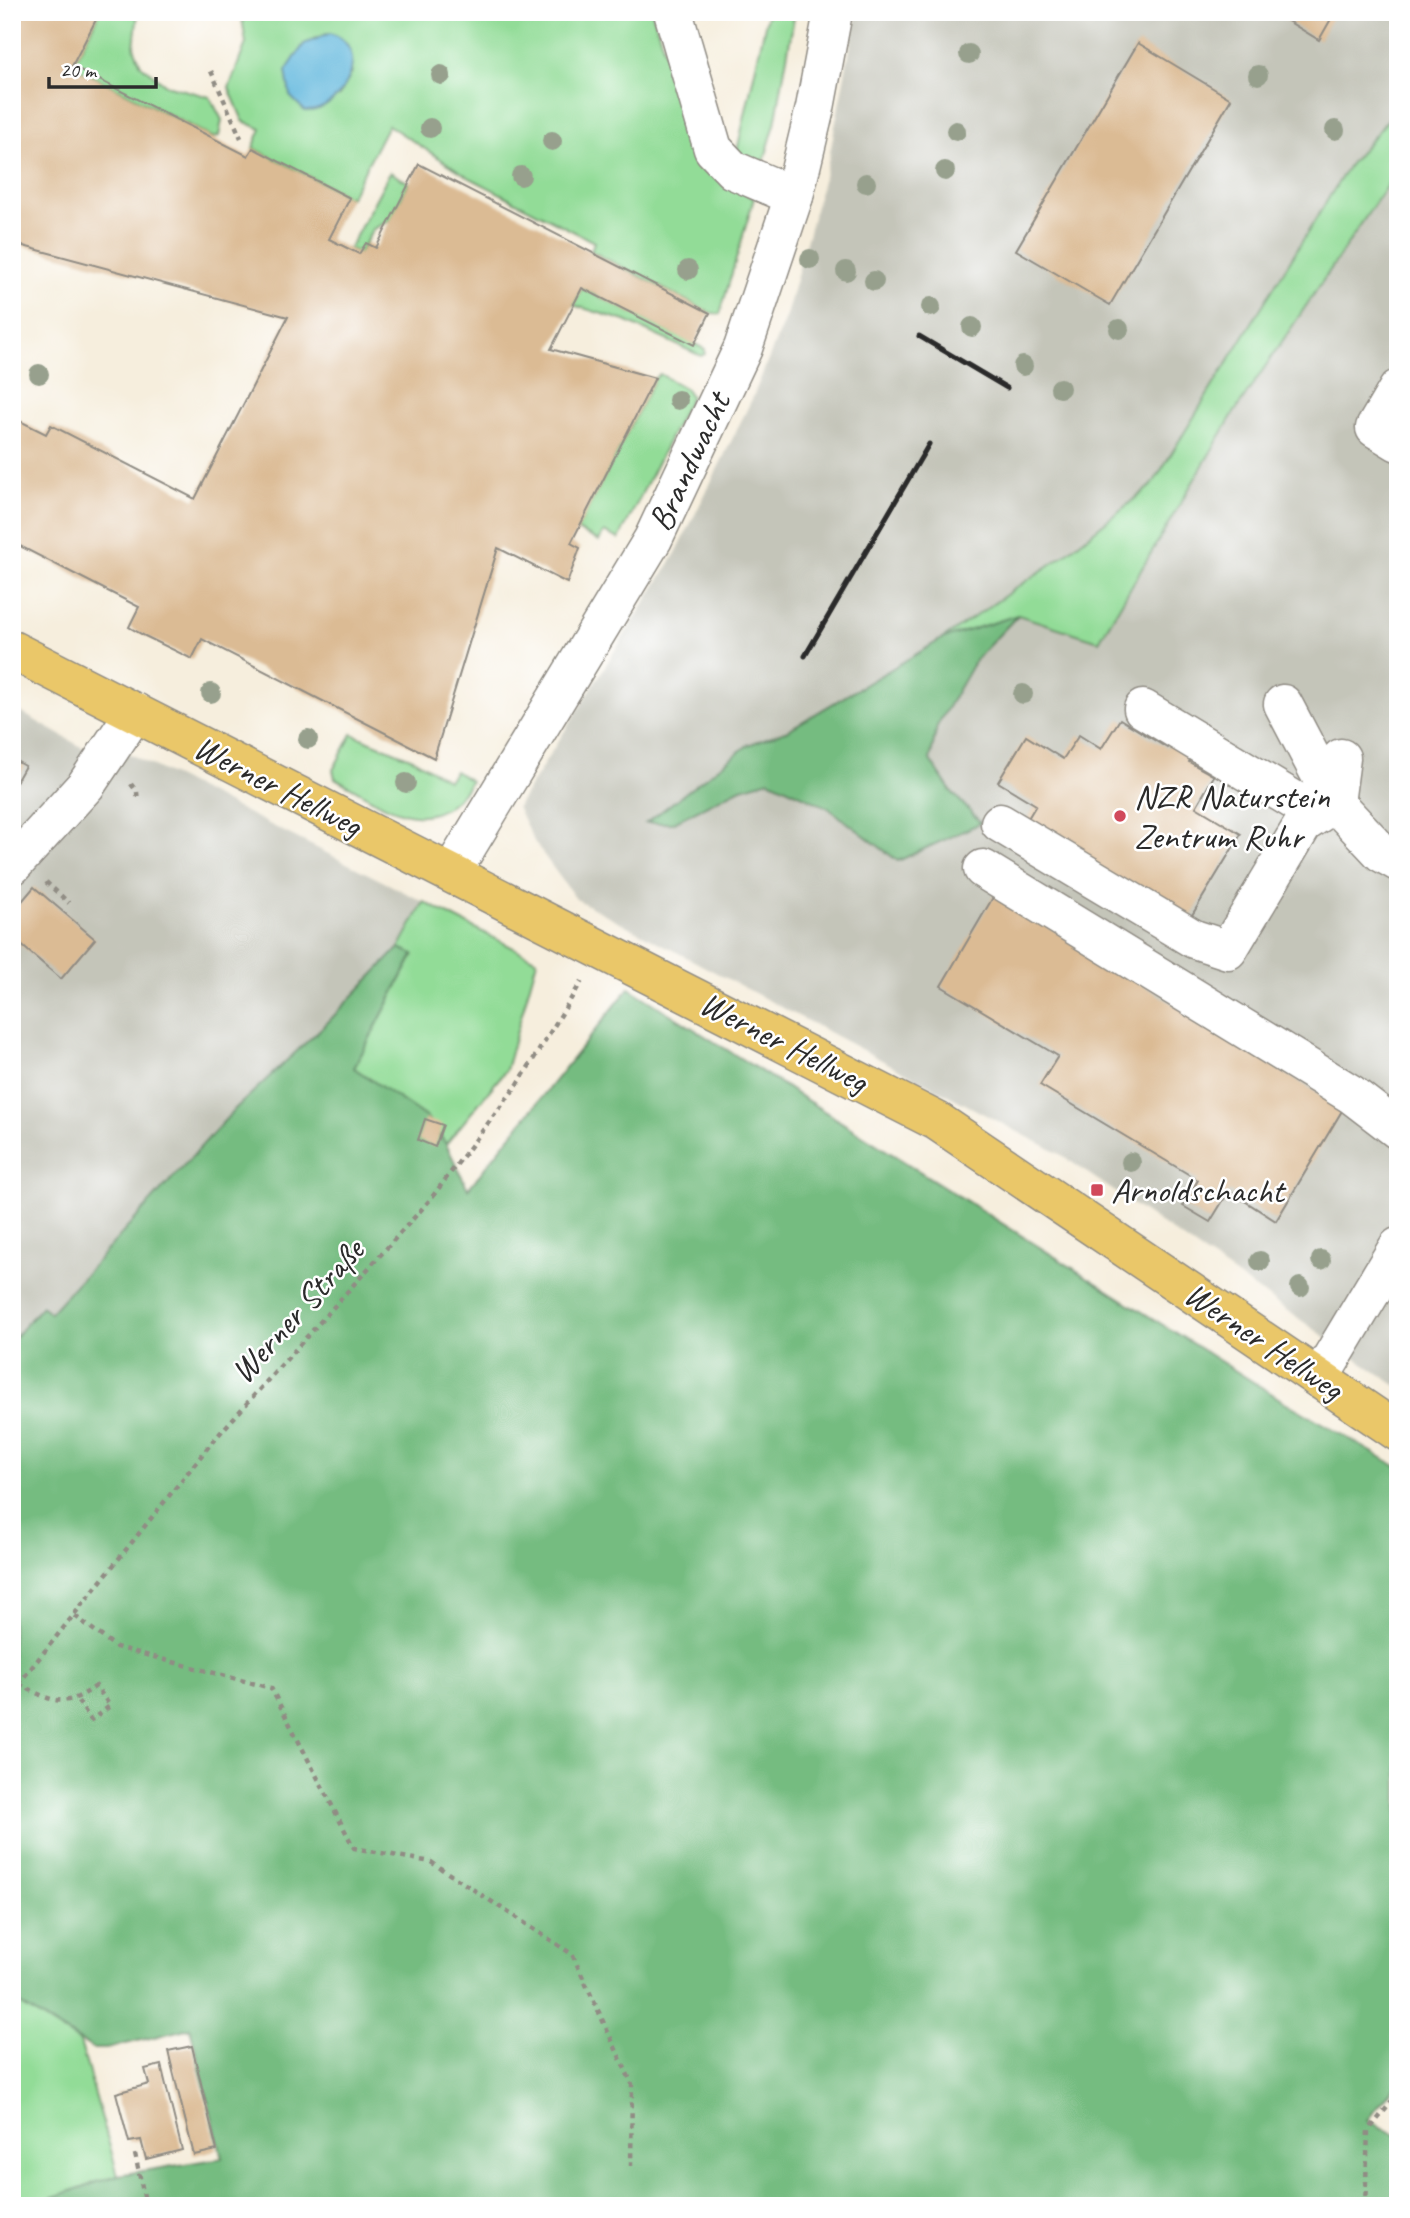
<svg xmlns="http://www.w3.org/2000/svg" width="1410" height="2218" viewBox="0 0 1410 2218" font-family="Caveat,sans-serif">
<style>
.industrial{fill:#c4c5b9}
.green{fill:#92dc97;stroke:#5e8461;stroke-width:2;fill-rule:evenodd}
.forest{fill:#75bc80;stroke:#507456;stroke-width:2}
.water{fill:#61b7dd;stroke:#467184;stroke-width:2}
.building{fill:#dbbb94}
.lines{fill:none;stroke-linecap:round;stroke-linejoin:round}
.minor-casing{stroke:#908c84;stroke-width:41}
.major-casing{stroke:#908c84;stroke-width:41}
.path{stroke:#908c84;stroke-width:4.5;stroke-dasharray:5 5;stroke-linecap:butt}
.minor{stroke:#fff;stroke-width:38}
.major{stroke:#eac769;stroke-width:38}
.rail{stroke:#2b2b2b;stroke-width:5}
.tree{fill:#97a08d}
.poi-dot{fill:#d1495b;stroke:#fff;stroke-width:2.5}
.labels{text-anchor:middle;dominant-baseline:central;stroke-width:5;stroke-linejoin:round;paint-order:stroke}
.street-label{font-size:35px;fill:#2b2b2b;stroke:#fff}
.poi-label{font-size:35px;fill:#2b2b2b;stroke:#fff;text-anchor:start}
</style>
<rect width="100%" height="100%" fill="#fff"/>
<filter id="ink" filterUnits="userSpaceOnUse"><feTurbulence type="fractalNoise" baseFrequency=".0143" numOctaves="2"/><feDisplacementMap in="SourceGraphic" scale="14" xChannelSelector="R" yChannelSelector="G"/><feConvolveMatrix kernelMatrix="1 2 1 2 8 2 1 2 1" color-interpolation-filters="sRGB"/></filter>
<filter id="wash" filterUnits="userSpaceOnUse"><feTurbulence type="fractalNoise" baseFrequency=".00686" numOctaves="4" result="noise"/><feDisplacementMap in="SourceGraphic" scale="28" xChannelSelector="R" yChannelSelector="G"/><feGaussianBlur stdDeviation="1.57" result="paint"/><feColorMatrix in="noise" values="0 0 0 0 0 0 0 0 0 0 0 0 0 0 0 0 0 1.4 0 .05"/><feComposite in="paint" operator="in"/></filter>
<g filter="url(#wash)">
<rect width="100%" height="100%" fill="#f6eedd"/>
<g class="industrial">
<polygon points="857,12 1398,12 1398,1387 1060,1154 576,899 535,843 517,807 676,553 753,397 786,316 829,158"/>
<polygon points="12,707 85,749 96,737 424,902 399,948 328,1022 236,1108 50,1314 41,1306 12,1340"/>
</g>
<g class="green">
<polygon points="100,12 138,12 134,47 141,65 166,85 210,97 222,120 219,136 214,138 72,66"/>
<path d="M241 12H652L697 153 710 174 754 198 720 314 710 313 591 251 594 242 470 178 388 125 350 198 253 148 261 129 243 121 229 88 246 43ZM330 33 352 72 339 96 313 39Z"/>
<polygon points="768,12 795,12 775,124 762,168 736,155"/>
<polygon points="1398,108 1398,169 1232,416 1099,641 1018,615 942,639 1060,558 1152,485 1349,165"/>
<polygon points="390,172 409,183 391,220 373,229 359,254 349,249"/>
<polygon points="582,288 705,349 705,354 701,356 625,321 573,305"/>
<polygon points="660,374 686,389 691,396 619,539 604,532 599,541 577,530 655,378"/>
<path d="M352 734 413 759 448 780 455 771 471 781C430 845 384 805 335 778L333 770Z"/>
<polygon points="424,902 537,960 506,1070 446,1144 427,1118 354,1068 414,955 399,948"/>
<polygon points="12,1999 80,2042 118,2175 27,2206 12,2206"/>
</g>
<g class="forest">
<polygon points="1018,615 975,660 937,726 930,760 951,791 981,823 898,861 827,807 769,780 741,788 672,823 646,823 748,745 788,730 942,639"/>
<polygon points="399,948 414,954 354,1068 427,1118 446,1144 468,1189 629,988 1285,1402 1398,1467 1398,2082 1367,2120 1398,2136 1398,2206 27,2206 118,2175 222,2158 190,2028 106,2049 94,2049 12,1999 12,1340 42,1306 50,1313 236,1108 328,1022"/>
</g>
<path class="water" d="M330 33C375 47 343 113 305 111L290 96 286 71 304 44Z"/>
<g id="blocks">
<g class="building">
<polygon points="12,12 100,12 72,66 248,156 253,148 350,198 329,239 359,254 366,243 376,248 419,164 710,313 694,345 582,288 551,349 655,378 571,543 580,548 567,583 498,548 434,758 202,639 192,659 145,636 129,627 139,607 12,542 12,417 46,434 51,425 195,499 288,317 12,243"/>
<polygon points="1273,12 1335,12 1319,40"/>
<polygon points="1138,43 1231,99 1110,305 1016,250"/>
<polygon points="1120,719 1167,748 1171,742 1193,756 1189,762 1214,776 1196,807 1241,834 1186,925 1024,825 1036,805 998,782 1026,736 1063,759 1079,735 1101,749"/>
<polygon points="12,759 25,766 12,789"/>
<polygon points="34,887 95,939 61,979 12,937 12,913"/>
<polygon points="995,894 1343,1109 1276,1221 1229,1191 1210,1222 1183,1206 1198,1180 1040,1085 1058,1056 941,986"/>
<polygon points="425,1119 443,1125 435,1147 418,1140"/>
<polygon points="192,2046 217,2150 194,2155 168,2051"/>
<polygon points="161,2065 182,2150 146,2159 141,2140 129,2142 116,2093 149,2084 145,2069"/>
</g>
</g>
</g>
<g filter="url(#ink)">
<use href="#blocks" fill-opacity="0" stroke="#908c84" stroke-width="2"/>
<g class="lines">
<g class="minor-casing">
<g id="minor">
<polyline points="673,12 713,149 733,170 794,196"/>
<polyline points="1398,389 1375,428 1398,442"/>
<polyline points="1283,704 1335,803"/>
<polyline points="1143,709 1297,802 1335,803 1382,853 1398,862"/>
<polyline points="1000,823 1194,939 1228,950 1304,823 1335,803 1341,758"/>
<polyline points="12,866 86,785 135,712"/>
<polyline points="983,869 1351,1094 1398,1130"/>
<polyline points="451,873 653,539 743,348 794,196 815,108 833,12"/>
<polyline points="1319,1379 1398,1247"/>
</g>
</g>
<g class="major-casing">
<polyline id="major" points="12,650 937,1121 1398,1432"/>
</g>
<g class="path">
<polyline points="211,71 241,138"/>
<polyline points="131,784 137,792 138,802"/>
<polyline points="46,882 69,903"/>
<polyline points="75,1616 116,1647 271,1688 354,1848 431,1862 572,1954 632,2084 631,2166"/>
<path d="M19 1684C52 1701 63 1710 96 1686L110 1706 91 1720 77 1700"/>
<polyline points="12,1692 213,1441 429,1201 518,1084 582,981"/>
<polyline points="135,2154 146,2206"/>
<polyline points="1365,2206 1368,2131 1398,2094"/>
</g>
<use href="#minor" class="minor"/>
<use href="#major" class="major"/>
<g class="rail">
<polyline points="919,336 1007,388"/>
<polyline points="805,656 929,444"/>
</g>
</g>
<g class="tree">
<circle cx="969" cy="54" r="10"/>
<circle cx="441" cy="75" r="10"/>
<circle cx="1258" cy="75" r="10"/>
<circle cx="430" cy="128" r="10"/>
<circle cx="1335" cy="130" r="10"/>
<circle cx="956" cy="131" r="10"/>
<circle cx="552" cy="141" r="10"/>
<circle cx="945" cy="171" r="10"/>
<circle cx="521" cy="176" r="10"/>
<circle cx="866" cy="183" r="10"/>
<circle cx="810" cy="259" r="10"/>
<circle cx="688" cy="270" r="10"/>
<circle cx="846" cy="271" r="10"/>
<circle cx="874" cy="281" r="10"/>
<circle cx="931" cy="307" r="10"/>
<circle cx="972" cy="327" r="10"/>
<circle cx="1119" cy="329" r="10"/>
<circle cx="1023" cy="366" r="10"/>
<circle cx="39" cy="374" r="10"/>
<circle cx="1060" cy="388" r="10"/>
<circle cx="678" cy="400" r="10"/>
<circle cx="211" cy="693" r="10"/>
<circle cx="1023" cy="694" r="10"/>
<circle cx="308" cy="739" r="10"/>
<circle cx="406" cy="783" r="10"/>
<circle cx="1131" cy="1162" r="10"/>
<circle cx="1321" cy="1260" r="10"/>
<circle cx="1260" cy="1261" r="10"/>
<circle cx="1300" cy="1287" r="10"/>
</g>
</g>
<g class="poi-dot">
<circle cx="1120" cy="816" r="7"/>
<rect x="1090" y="1183" width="14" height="14" rx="3.5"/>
</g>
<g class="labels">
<g class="street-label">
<text transform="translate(689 462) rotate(-65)">Brandwacht</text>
<text transform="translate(278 786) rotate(27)">Werner Hellweg</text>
<text transform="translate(784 1042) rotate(27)">Werner Hellweg</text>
<text transform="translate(297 1311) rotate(-48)">Werner Straße</text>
<text transform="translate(1264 1341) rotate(34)">Werner Hellweg</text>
</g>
<g class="poi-label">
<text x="1134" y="796">NZR Naturstein<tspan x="1134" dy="40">Zentrum Ruhr</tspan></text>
<text x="1111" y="1190">Arnoldschacht</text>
</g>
</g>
<rect width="1410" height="2218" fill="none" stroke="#fff" stroke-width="42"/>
<path d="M49 77v10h107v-10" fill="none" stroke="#2b2b2b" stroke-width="3.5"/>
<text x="60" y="77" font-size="21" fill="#2b2b2b" stroke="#ffffff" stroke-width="5" paint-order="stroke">20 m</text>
</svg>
